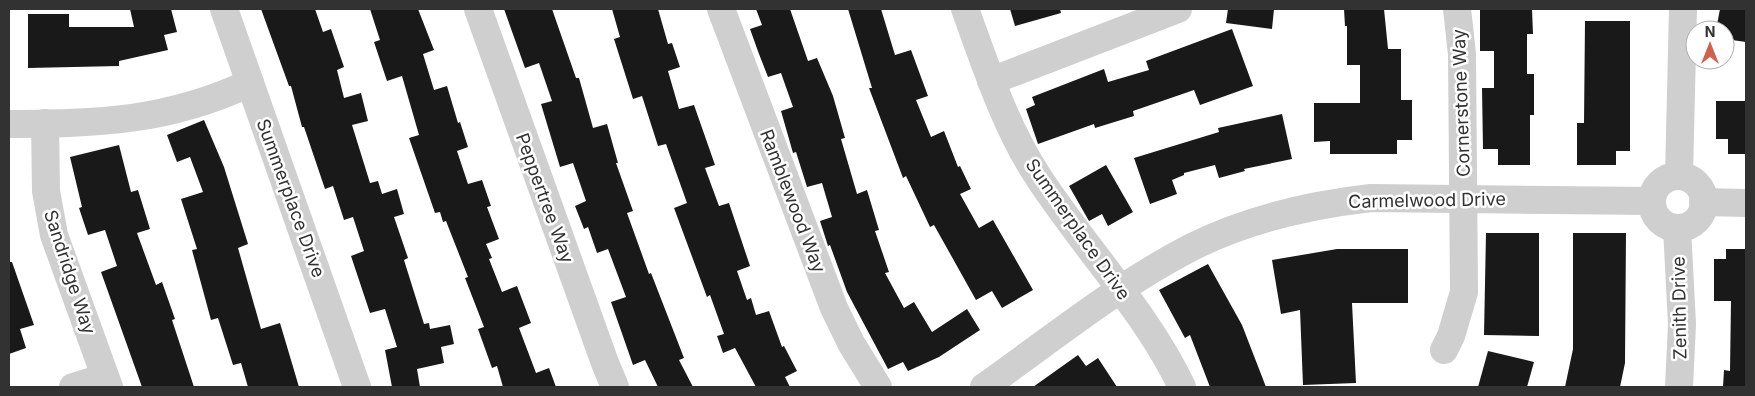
<svg xmlns="http://www.w3.org/2000/svg" width="1755" height="396" viewBox="0 0 1755 396" font-family="Inter,sans-serif">
<style>
.building{fill:#191919}
.lines{fill:none;stroke-linecap:round;stroke-linejoin:round}
.minor{stroke:#cfcfcf;stroke-width:28}
.labels{text-anchor:middle;dominant-baseline:central;stroke-width:5;stroke-linejoin:round;paint-order:stroke}
.street-label{font-size:18px;fill:#323232;stroke:#fff}
</style>
<rect width="100%" height="100%" fill="#fff"/>
<g class="building">
<polygon points="130,9 171,9 177,32 164,35 168,50 119,61 119,66 28,68 28,14 69,14 69,27 134,27"/>
<polygon points="261,9 315,9 323,32 331,29 344,67 337,70 344,98 361,93 368,121 352,125 370,183 378,181 382,194 397,189 404,214 394,217 408,258 404,260 424,324 429,323 430,329 450,325 454,344 441,347 444,363 417,369 420,387 392,387 385,350 397,347 385,309 370,313 351,256 364,251 353,217 344,220 333,186 325,189 304,127 302,127 291,86 289,86"/>
<polygon points="370,9 418,9 434,50 423,54 434,90 447,86 458,123 460,122 468,147 457,151 468,184 482,180 491,206 487,207 499,239 486,244 492,258 489,259 502,292 517,286 531,323 519,328 536,373 549,368 556,387 503,387 497,366 492,368 478,329 484,327 465,278 468,277 446,221 443,222 440,212 435,213 409,138 419,135 402,76 387,81 374,42 380,40"/>
<polygon points="504,9 552,9 576,78 579,78 593,128 607,124 618,163 616,163 633,211 627,213 649,274 651,273 684,358 679,360 693,387 658,387 645,360 633,365 611,302 626,297 608,249 597,253 588,227 584,229 575,206 586,201 573,163 560,167 541,104 552,101 539,63 525,68"/>
<polygon points="612,9 658,9 668,44 672,43 680,67 668,71 679,109 694,105 715,165 705,168 719,206 729,203 750,266 737,271 747,300 751,298 756,315 769,311 782,347 784,346 797,371 785,377 790,387 756,387 735,348 723,353 717,336 724,334 710,295 707,297 674,208 687,203 666,144 658,146 642,96 633,99 614,39 620,37"/>
<polygon points="756,9 790,9 808,61 817,58 833,96 845,138 841,139 857,194 867,190 879,230 875,231 889,272 885,273 904,308 914,302 932,332 967,309 980,330 939,357 908,371 903,362 888,369 872,339 847,292 830,245 828,246 820,221 832,217 822,183 807,187 796,152 793,153 781,111 793,107 781,73 768,77 759,54 750,29 762,25"/>
<polygon points="848,9 881,9 895,55 911,50 928,96 916,100 931,137 944,131 958,167 960,166 971,189 960,194 979,228 993,220 1033,290 1002,308 992,291 976,300 934,225 930,227 906,176 903,178 869,88 872,88"/>
<polygon points="1010,9 1060,9 1061,13 1015,26"/>
<polygon points="1228,9 1274,9 1272,29 1226,23"/>
<polygon points="1344,9 1384,9 1388,49 1401,49 1401,100 1412,100 1412,140 1397,140 1397,154 1330,154 1330,141 1314,142 1314,103 1360,103 1360,65 1347,65 1347,26 1345,26"/>
<polygon points="1480,9 1532,9 1533,34 1527,34 1527,74 1534,74 1534,115 1530,115 1530,165 1498,165 1498,149 1483,149 1482,88 1494,88 1494,51 1480,51"/>
<polygon points="1720,9 1746,9 1746,42 1725,39 1725,30 1716,30"/>
<polygon points="1585,21 1630,21 1630,151 1616,151 1616,165 1577,165 1577,123 1584,123"/>
<polygon points="1232,29 1253,86 1200,105 1194,90 1133,111 1134,116 1095,128 1094,124 1038,144 1026,109 1035,105 1032,97 1104,69 1108,82 1149,70 1146,61"/>
<polygon points="1716,101 1746,101 1746,154 1728,154 1728,139 1716,139"/>
<polygon points="1282,114 1292,159 1244,169 1245,171 1219,178 1215,165 1184,173 1184,175 1172,180 1177,194 1150,204 1134,158 1219,132 1218,128"/>
<polygon points="204,120 224,167 248,244 238,248 261,329 280,323 299,387 248,387 241,363 233,365 218,318 211,320 192,250 197,249 181,199 203,192 190,157 177,162 167,135"/>
<polygon points="119,145 131,192 138,190 150,229 137,233 156,285 162,282 175,319 172,320 194,387 142,387 101,272 117,266 105,230 88,235 79,208 82,207 70,157"/>
<polygon points="1106,165 1133,212 1108,226 1102,214 1089,221 1069,186"/>
<polygon points="1486,233 1539,233 1539,336 1484,335"/>
<polygon points="1573,233 1626,233 1625,363 1620,387 1565,387 1573,349"/>
<polygon points="1337,249 1408,249 1408,303 1352,303 1356,383 1303,385 1300,310 1281,314 1272,260"/>
<polygon points="1726,249 1746,249 1746,387 1723,387 1724,370 1730,371 1731,301 1714,301 1714,259 1726,259"/>
<polygon points="9,262 12,262 34,325 20,329 26,348 9,354"/>
<polygon points="1208,264 1242,325 1266,387 1210,387 1190,335 1185,338 1159,290"/>
<polygon points="1488,351 1534,362 1527,387 1478,387"/>
<polygon points="1078,355 1086,366 1098,358 1117,387 1033,387"/>
</g>
<g class="lines">
<g class="minor">
<polyline points="224,9 357,387"/>
<polyline points="478,9 605,363 615,387"/>
<polyline points="721,9 834,308 851,343 878,387"/>
<path d="M965 9C986 66 1005 127 1039 178 1084 247 1147 313 1182 387"/>
<polyline points="991,81 1178,9"/>
<polyline points="45,123 46,191 54,235 109,387"/>
<path d="M9 124C100 123 166 122 250 83"/>
<polyline points="1679,176 1683,9"/>
<circle cx="1678" cy="202" r="26"/>
<polyline points="1703,202 1746,203"/>
<polyline points="1677,228 1682,324 1679,387"/>
<polyline points="1444,350 1451,336 1464,292 1462,54 1457,9"/>
<polyline points="73,387 105,377"/>
<path d="M984 387C1052 339 1118 285 1192 247 1248 219 1309 205 1371 198L1651 201"/>
</g>
</g>
<g class="labels">
<g class="street-label">
<text transform="translate(1461 103) rotate(-92)">Cornerstone Way</text>
<text transform="translate(291 198) rotate(70)">Summerplace Drive</text>
<text transform="translate(545 198) rotate(70)">Peppertree Way</text>
<text transform="translate(1427 200) rotate(-1)">Carmelwood Drive</text>
<text transform="translate(793 201) rotate(69)">Ramblewood Way</text>
<text transform="translate(1078 229) rotate(55)">Summerplace Drive</text>
<text transform="translate(70 272) rotate(72)">Sandridge Way</text>
<text transform="translate(1679 308) rotate(-91)">Zenith Drive</text>
</g>
</g>
<rect width="1755" height="396" fill="none" stroke="#323232" stroke-width="20"/>
<g transform="translate(1710 45)"><circle r="24" fill="#ffffff" stroke="#adadad"/>
<path d="M0-4L9 19L0 12L-9 19Z" fill="#d05f4d"/>
<text y="-8" font-size="14" font-weight="bold" text-anchor="middle" fill="#323232">N</text>
</g>
</svg>
